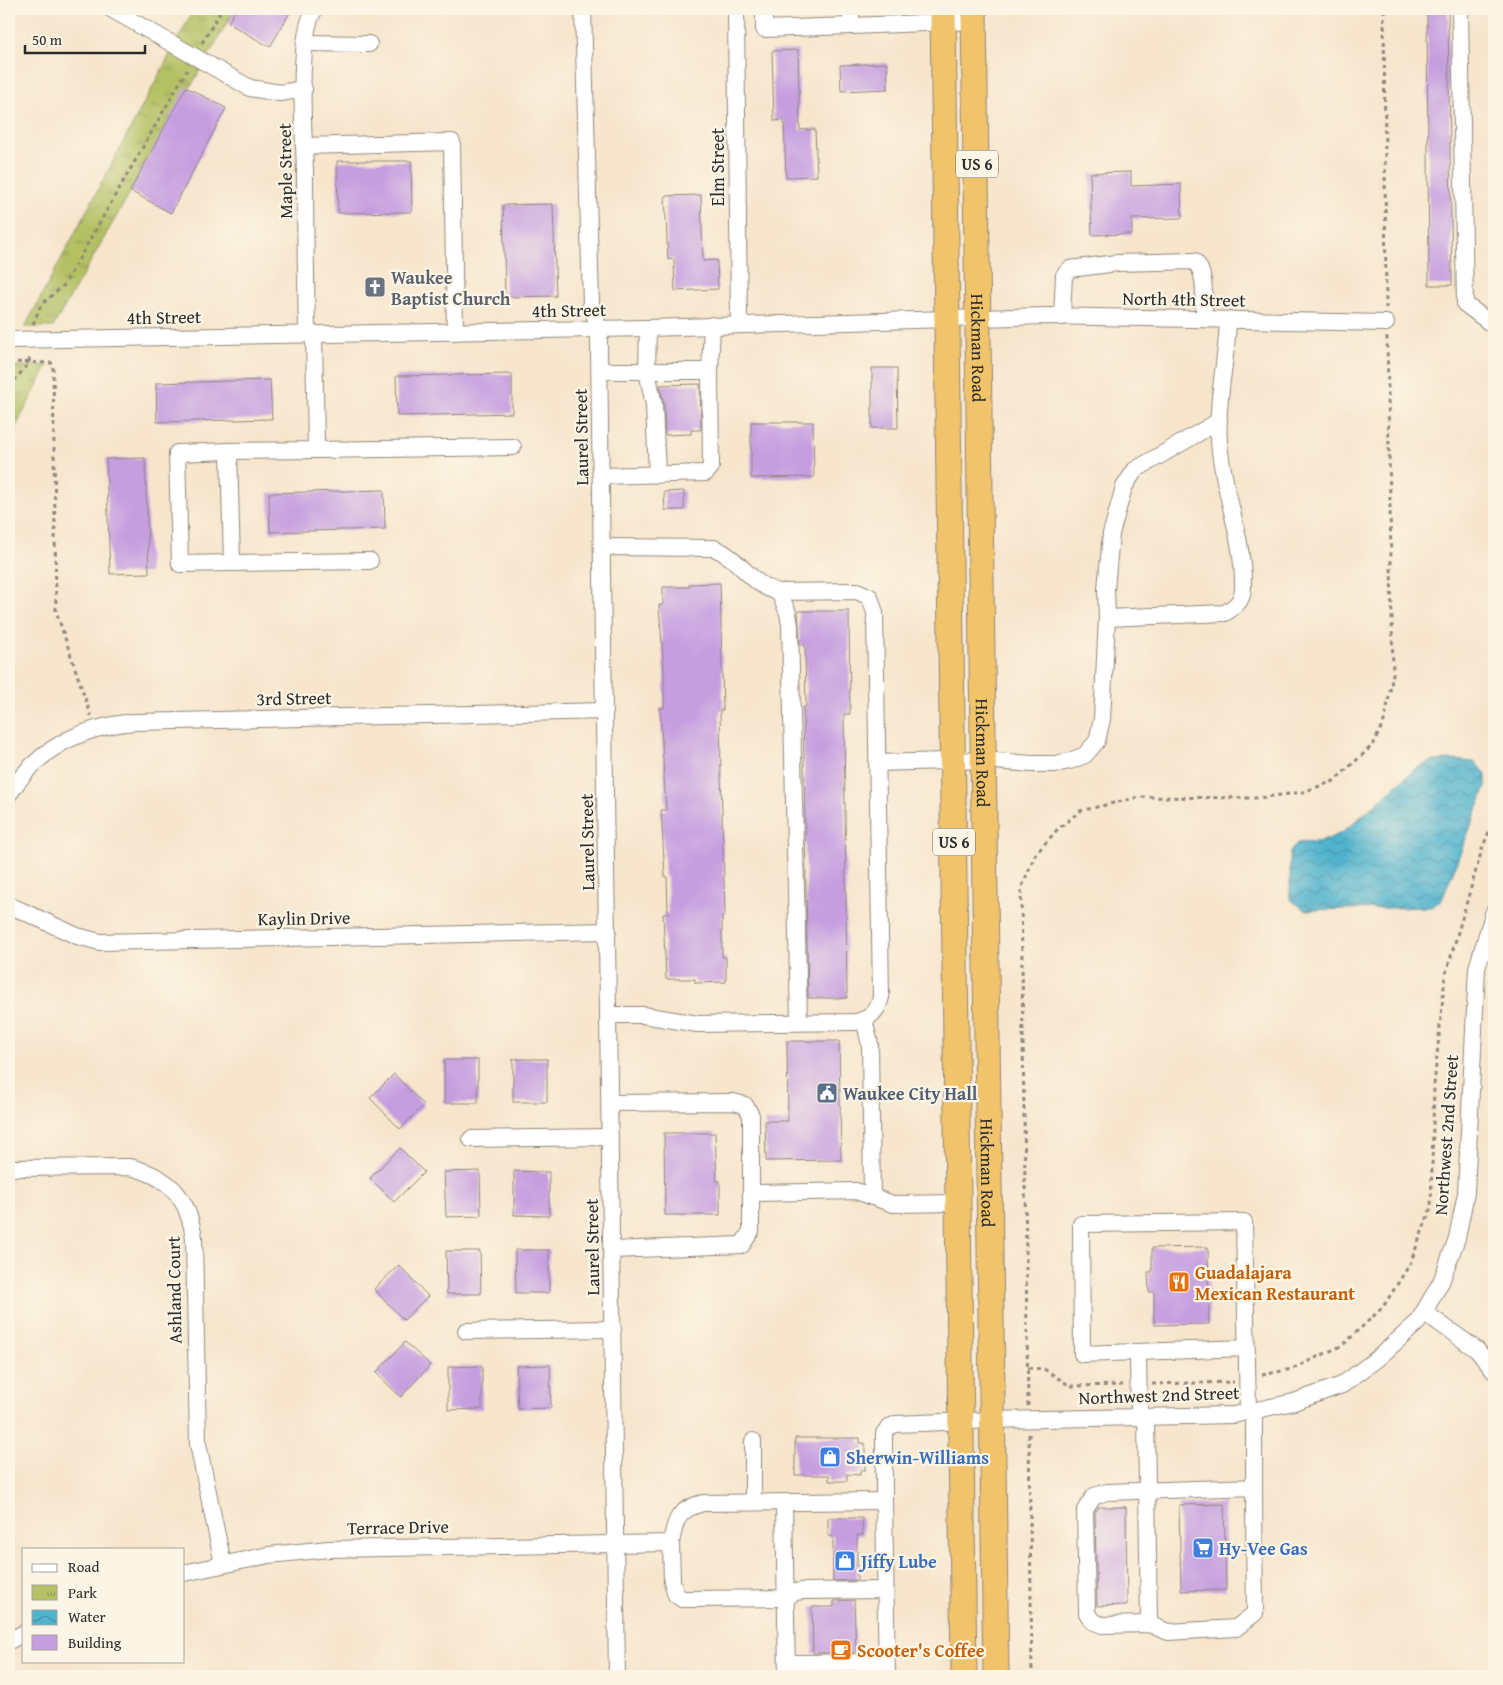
<svg xmlns="http://www.w3.org/2000/svg" width="1503" height="1685" viewBox="0 0 1503 1685" font-family="'Gentium Book Plus',serif">
<style>
.park{fill:url(#park-tufts);stroke:#6f7648}
.water{fill:url(#water-waves);stroke:#3d6f7c}
.building{fill:#c59ee0}
.lines{fill:none;stroke-linecap:round;stroke-linejoin:round}
.minor-casing{stroke:#91887c;stroke-width:18}
.highway-casing{stroke:#91887c;stroke-width:27}
.path{stroke:#91887c;stroke-width:3;stroke-dasharray:4 4;stroke-linecap:butt}
.minor{stroke:#fff;stroke-width:16}
.highway{stroke:#f1c36a;stroke-width:25}
.labels{text-anchor:middle;dominant-baseline:central;stroke-width:4.5;stroke-linejoin:round;paint-order:stroke}
.shield{fill:#fcf5e5;stroke:#6a6863;stroke-width:1}
.shield-label{font-size:16px;font-weight:bold;fill:#2b2b2b}
.street-label{font-size:18px;fill:#2b2b2b;stroke:#fcf5e5}
.worship-label{font-size:18px;font-weight:bold;fill:#5b616d;stroke:#fcf5e5;text-anchor:start}
.service-label{font-size:18px;font-weight:bold;fill:#4e5e75;stroke:#fcf5e5;text-anchor:start}
.food-label{font-size:18px;font-weight:bold;fill:#c56008;stroke:#fcf5e5;text-anchor:start}
.shop-label{font-size:18px;font-weight:bold;fill:#366cbe;stroke:#fcf5e5;text-anchor:start}
</style>
<defs>
<pattern id="park-tufts" width="24" height="20" patternUnits="userSpaceOnUse" patternTransform="scale(1.25)"><rect width="24" height="20" fill="#b3c164"/><path d="M3 7l-1-3M5 7V3M7 7l1-3M15 17l-1-3M17 17v-4M19 17l1-3" fill="none" stroke="#929d53"/></pattern>
<pattern id="water-waves" width="16" height="10" patternUnits="userSpaceOnUse" patternTransform="scale(1.25)"><rect width="16" height="10" fill="#4fb3ce"/><path d="M0 5q4-4 8 0t8 0" fill="none" stroke="#4292a7"/></pattern>
</defs>
<rect width="100%" height="100%" fill="#fcf5e5"/>
<filter id="ink" filterUnits="userSpaceOnUse"><feTurbulence type="fractalNoise" baseFrequency=".02" numOctaves="2"/><feDisplacementMap in="SourceGraphic" scale="10" xChannelSelector="R" yChannelSelector="G"/><feConvolveMatrix kernelMatrix="1 2 1 2 8 2 1 2 1" color-interpolation-filters="sRGB"/></filter>
<filter id="wash" filterUnits="userSpaceOnUse"><feTurbulence type="fractalNoise" baseFrequency=".0096" numOctaves="4" result="noise"/><feDisplacementMap in="SourceGraphic" scale="20" xChannelSelector="R" yChannelSelector="G"/><feGaussianBlur stdDeviation="1.12" result="paint"/><feColorMatrix in="noise" values="0 0 0 0 0 0 0 0 0 0 0 0 0 0 0 0 0 1.4 0 .05"/><feComposite in="paint" operator="in"/></filter>
<g filter="url(#wash)">
<rect width="100%" height="100%" fill="#f7e5cc"/>
<g class="park">
<polygon points="194,9 235,9 53,327 25,327"/>
<polygon points="48,365 9,440 9,366"/>
</g>
<polygon class="water" points="1453,760 1474,762 1486,773 1486,787 1442,900 1431,907 1305,910 1290,899 1290,852 1297,843 1323,841 1343,832 1415,769 1432,761"/>
<g id="blocks">
<g class="building">
<polygon points="236,9 292,9 270,47 228,23"/>
<polygon points="1427,11 1448,11 1452,285 1429,285"/>
<polygon points="798,50 800,130 815,129 817,176 786,177 784,120 774,121 772,51"/>
<polygon points="887,63 888,89 841,91 840,65"/>
<polygon points="186,87 226,108 171,213 130,191"/>
<polygon points="337,161 411,161 412,212 338,213"/>
<polygon points="1131,172 1131,186 1181,184 1182,218 1132,219 1132,234 1092,235 1090,173"/>
<polygon points="701,195 703,261 717,260 718,289 675,291 674,259 668,260 665,196"/>
<polygon points="553,204 556,296 505,297 503,205"/>
<polygon points="872,368 897,368 898,428 872,428"/>
<polygon points="512,374 512,413 397,416 396,376"/>
<polygon points="270,380 272,419 157,422 156,383"/>
<polygon points="700,384 701,430 691,430 691,434 665,435 664,404 660,385"/>
<polygon points="751,422 813,422 814,477 751,478"/>
<polygon points="145,458 149,573 110,574 106,459"/>
<polygon points="384,490 385,529 270,532 269,493"/>
<polygon points="684,491 684,510 665,510 664,492"/>
<polygon points="720,583 723,710 720,710 721,777 725,916 722,916 722,957 726,957 726,982 695,983 695,979 666,979 663,914 668,913 667,876 665,877 661,810 666,810 660,708 664,708 664,671 659,605 663,605 663,587 689,587 689,584"/>
<polygon points="798,611 849,611 850,714 844,714 847,998 808,998 803,707 806,707 805,645 800,645"/>
<polygon points="787,1041 839,1041 841,1160 766,1161 765,1121 788,1121"/>
<rect x="513" y="1059" width="34" height="43"/>
<rect x="444" y="1060" width="34" height="43"/>
<polygon points="394,1074 424,1105 400,1129 370,1098"/>
<polygon points="664,1133 715,1133 717,1181 720,1181 720,1215 665,1215"/>
<polygon points="400,1148 424,1172 394,1202 370,1178"/>
<polygon points="480,1171 481,1216 446,1217 444,1172"/>
<polygon points="514,1171 549,1172 549,1216 514,1215"/>
<polygon points="1208,1247 1209,1324 1154,1325 1154,1292 1149,1292 1148,1272 1152,1272 1152,1248"/>
<polygon points="515,1250 549,1250 549,1293 516,1293"/>
<polygon points="446,1251 480,1251 481,1294 447,1294"/>
<polygon points="399,1265 428,1296 404,1320 374,1289"/>
<polygon points="405,1342 430,1365 401,1397 376,1373"/>
<polygon points="550,1365 551,1408 518,1409 516,1366"/>
<polygon points="482,1366 482,1409 448,1410 448,1367"/>
<polygon points="795,1438 860,1438 860,1443 865,1443 865,1470 860,1470 860,1475 847,1474 847,1481 829,1481 829,1475 795,1475"/>
<polygon points="1224,1504 1226,1590 1181,1591 1179,1505"/>
<polygon points="1099,1507 1126,1507 1127,1605 1097,1606 1095,1513"/>
<polygon points="828,1518 862,1518 863,1535 857,1535 857,1580 833,1581 833,1536 828,1536"/>
<polygon points="854,1600 856,1652 813,1653 812,1607 834,1607 834,1601"/>
</g>
</g>
</g>
<g filter="url(#ink)">
<use href="#blocks" fill-opacity="0" stroke="#91887c" stroke-width="1"/>
<g class="lines">
<g class="minor-casing">
<g id="minor">
<polyline points="111,9 250,88 280,93 304,89"/>
<polyline points="583,9 591,305 599,329 599,351 617,1676"/>
<polyline points="736,9 739,324"/>
<polyline points="764,9 764,29 851,26"/>
<polyline points="851,9 851,26 974,21"/>
<polyline points="1460,9 1465,304 1494,326"/>
<polyline points="305,43 369,44"/>
<polyline points="304,146 452,142 455,332"/>
<path d="M1062 317 1064 275 1070 269 1117 263 1194 261C1208 273 1203 303 1204 319"/>
<polyline points="648,328 647,371 654,405 657,475"/>
<path d="M307 334C306 280 305 225 305 171 304 136 296 35 315 9"/>
<polyline points="314,334 316,450 229,451 232,563 370,561"/>
<polyline points="9,340 648,328 1047,316 1386,323"/>
<polyline points="600,371 710,371 711,467 706,473 602,476"/>
<polyline points="710,371 712,325"/>
<polyline points="316,450 513,447"/>
<polyline points="229,451 177,453 180,564 232,563"/>
<path d="M603 547 714 548C740 558 751 586 779 592L857 591 870 597 875 613 881 997C878 1012 870 1019 855 1022L698 1024 643 1015H609"/>
<polyline points="779,592 788,613 790,625 799,1022"/>
<path d="M1107 618 1225 613C1238 605 1244 599 1243 583 1243 535 1222 489 1219 441 1216 400 1227 360 1228 320"/>
<polyline points="877,763 983,760 1032,764 1055,764 1070,761 1085,755 1097,741 1102,719 1107,618 1106,589 1111,534 1124,487 1135,470 1219,421"/>
<path d="M9 794C39 748 80 727 135 722L605 711"/>
<polyline points="9,905 77,936 100,942 608,931"/>
<polyline points="864,1020 870,1044 872,1197"/>
<polyline points="610,1103 733,1102 745,1105 751,1115 751,1193"/>
<polyline points="471,1139 610,1137"/>
<path d="M9 1168 130 1167C170 1177 188 1197 194 1238L198 1444 223 1564"/>
<polyline points="612,1250 742,1245 751,1231 751,1193 856,1191 893,1204 959,1203"/>
<polyline points="1424,1312 1477,1350 1494,1371"/>
<polyline points="466,1331 613,1329"/>
<polyline points="1246,1348 1082,1354 1081,1224 1244,1222 1248,1412"/>
<polyline points="1138,1352 1139,1417"/>
<path d="M1254 1411C1254 1478 1254 1545 1255 1613L1236 1628 1168 1632 1149 1624 1102 1625 1092 1621 1087 1613 1085 1510 1094 1496 1107 1492 1254 1487"/>
<polyline points="1146,1417 1149,1624"/>
<polyline points="753,1441 753,1502"/>
<polyline points="884,1501 887,1676"/>
<polyline points="784,1502 787,1676"/>
<polyline points="671,1543 672,1581 676,1595 682,1599 786,1598 795,1592 802,1591 885,1590"/>
<path d="M184 1573 269 1555 329 1549 671 1543C675 1520 678 1509 703 1503L884 1501V1433L889 1427 896 1424 992 1420 1233 1415 1294 1402 1342 1385 1378 1358 1418 1322 1441 1282 1457 1238 1466 1193 1477 968 1494 911"/>
<polyline points="9,1641 24,1633"/>
<polyline points="787,1658 792,1663 799,1663 886,1662"/>
</g>
</g>
<g class="highway-casing">
<g id="highway">
<polyline points="943,9 964,1676"/>
<path id="s1" d="M974 9C983 565 985 1120 996 1676"/>
</g>
</g>
<g class="path">
<polyline points="1384,9 1386,308"/>
<polyline points="202,43 222,9"/>
<polyline points="33,324 41,305 64,285 187,70"/>
<polyline points="9,362 53,363 56,611 91,716"/>
<polyline points="9,387 29,363 30,355"/>
<polyline points="1028,1368 1044,1369 1070,1386 1124,1385"/>
<polyline points="1262,1375 1292,1369 1343,1345 1383,1307 1410,1264 1431,1208 1434,1085 1445,977 1483,846 1494,820"/>
<polyline points="1152,1384 1234,1382"/>
<polyline points="1028,1406 1021,889 1035,855 1057,830 1080,811 1139,797 1259,798 1303,792 1334,781 1373,745 1385,719 1393,674 1387,337"/>
<polyline points="1029,1434 1032,1676"/>
</g>
<use href="#minor" class="minor"/>
<use href="#highway" class="highway"/>
</g>
</g>
<defs>
<g id="church-square" transform="scale(1.125)"><rect x="-9" y="-9" width="18" height="18" rx="4" fill="#6b7280" stroke="#fcf5e5"/><path d="M-1.2-6h2.4v3.5h3.3v2.4h-3.3V6h-2.4V-.1h-3.3v-2.4h3.3Z" fill="#fff"/></g>
<g id="civic-square" transform="scale(1.125)"><rect x="-9" y="-9" width="18" height="18" rx="4" fill="#5c6f8a" stroke="#fcf5e5"/><path d="M-.6-6.5H3V-4.5H.6V-3L4-1V1h2V6H-6V1h2V-1L-.6-3ZM-1.2 2.5V6h2.4V2.5Z" fill="#fff"/></g>
<g id="restaurant-square" transform="scale(1.125)"><rect x="-9" y="-9" width="18" height="18" rx="4" fill="#e8710a" stroke="#fcf5e5"/><path d="M-5-6h1v4h1v-4h1v4h1v-4h1v5L-1.5 .5V6h-2V.5L-5-1ZM5-6V6H3V1.5H1.5Q1.5-4 5-6Z" fill="#fff"/></g>
<g id="shop-square" transform="scale(1.125)"><rect x="-9" y="-9" width="18" height="18" rx="4" fill="#3f7fe0" stroke="#fcf5e5"/><path d="M-5-2.5h2.3a2.7 3.5 0 0 1 5.4 0H5L5.5 6h-11ZM-1.5-2.5h3a1.5 2.3 0 0 0-3 0Z" fill="#fff"/></g>
<g id="supermarket-square" transform="scale(1.125)"><rect x="-9" y="-9" width="18" height="18" rx="4" fill="#3f7fe0" stroke="#fcf5e5"/><path d="M-6-5.5h2.5l.6 2H6L4.5 2H-2.5L-4.4-4H-6ZM-1.5 3.2a1.3 1.3 0 1 0 .1 0ZM3 3.2a1.3 1.3 0 1 0 .1 0Z" fill="#fff"/></g>
<g id="cafe-square" transform="scale(1.125)"><rect x="-9" y="-9" width="18" height="18" rx="4" fill="#e8710a" stroke="#fcf5e5"/><path d="M-5.5-4.5H6V0H3Q3 3.5 0 3.5H-2.5Q-5.5 3.5-5.5 0ZM3-3.2v2h1.7v-2ZM-6 4.5H4V6H-6Z" fill="#fff"/></g>
</defs>
<g fill-rule="evenodd">
<use href="#church-square" x="375" y="287"/>
<use href="#civic-square" x="827" y="1093"/>
<use href="#restaurant-square" x="1179" y="1282"/>
<use href="#shop-square" x="830" y="1457"/>
<use href="#supermarket-square" x="1203" y="1548"/>
<use href="#shop-square" x="845" y="1561"/>
<use href="#cafe-square" x="841" y="1650"/>
</g>
<g class="labels">
<g class="shield">
<rect x="956" y="150.5" width="42" height="27" rx="4"/>
<rect x="933" y="828.5" width="42" height="27" rx="4"/>
</g>
<g class="shield-label">
<text x="977" y="164">US 6</text>
<text x="954" y="842">US 6</text>
</g>
<g class="street-label">
<text transform="translate(717 167) rotate(-90)">Elm Street</text>
<text transform="translate(285 171) rotate(-91)">Maple Street</text>
<text transform="translate(1184 299) rotate(1)">North 4th Street</text>
<text transform="translate(569 310) rotate(-1)">4th Street</text>
<text transform="translate(164 317) rotate(-1)">4th Street</text>
<text stroke="none"><textPath href="#s1" startOffset="339">Hickman Road</textPath></text>
<text transform="translate(581 437) rotate(-91)">Laurel Street</text>
<text transform="translate(294 698) rotate(-1)">3rd Street</text>
<text stroke="none"><textPath href="#s1" startOffset="744">Hickman Road</textPath></text>
<text transform="translate(587 842) rotate(-91)">Laurel Street</text>
<text transform="translate(304 918) rotate(-1)">Kaylin Drive</text>
<text transform="translate(1446 1135) rotate(-86)">Northwest 2nd Street</text>
<text stroke="none"><textPath href="#s1" startOffset="1164">Hickman Road</textPath></text>
<text transform="translate(592 1247) rotate(-91)">Laurel Street</text>
<text transform="translate(174 1290) rotate(-91)">Ashland Court</text>
<text transform="translate(1159 1395) rotate(-2)">Northwest 2nd Street</text>
<text transform="translate(398 1527) rotate(-1)">Terrace Drive</text>
</g>
<g class="worship-label">
<text x="391" y="277">Waukee<tspan x="391" dy="21">Baptist Church</tspan></text>
</g>
<g class="service-label">
<text x="843" y="1093">Waukee City Hall</text>
</g>
<g class="food-label">
<text x="1195" y="1272">Guadalajara<tspan x="1195" dy="21">Mexican Restaurant</tspan></text>
<text x="857" y="1650">Scooter's Coffee</text>
</g>
<g class="shop-label">
<text x="846" y="1457">Sherwin-Williams</text>
<text x="1219" y="1548">Hy-Vee Gas</text>
<text x="861" y="1561">Jiffy Lube</text>
</g>
</g>
<rect width="1503" height="1685" fill="none" stroke="#fcf5e5" stroke-width="30"/>
<rect x="22" y="1548" width="162" height="115" fill="#fcf5e5" stroke="#a8a49b"/>
<rect x="32" y="1564" width="25" height="8" fill="#ffffff" stroke="#a8a49b"/>
<text x="68" y="1572" font-size="15" fill="#2b2b2b">Road</text>
<rect x="32" y="1585" width="25" height="15" fill="url(#park-tufts)" stroke="#a8a49b"/>
<text x="68" y="1598" font-size="15" fill="#2b2b2b">Park</text>
<rect x="32" y="1610" width="25" height="15" fill="url(#water-waves)" stroke="#a8a49b"/>
<text x="68" y="1622" font-size="15" fill="#2b2b2b">Water</text>
<rect x="32" y="1635" width="25" height="15" fill="#c59ee0" stroke="#a8a49b"/>
<text x="68" y="1648" font-size="15" fill="#2b2b2b">Building</text>
<path d="M25 45v8h120v-8" fill="none" stroke="#2b2b2b" stroke-width="2.5"/>
<text x="32" y="45" font-size="15" fill="#2b2b2b" stroke="#fcf5e5" stroke-width="4" paint-order="stroke">50 m</text>
</svg>
